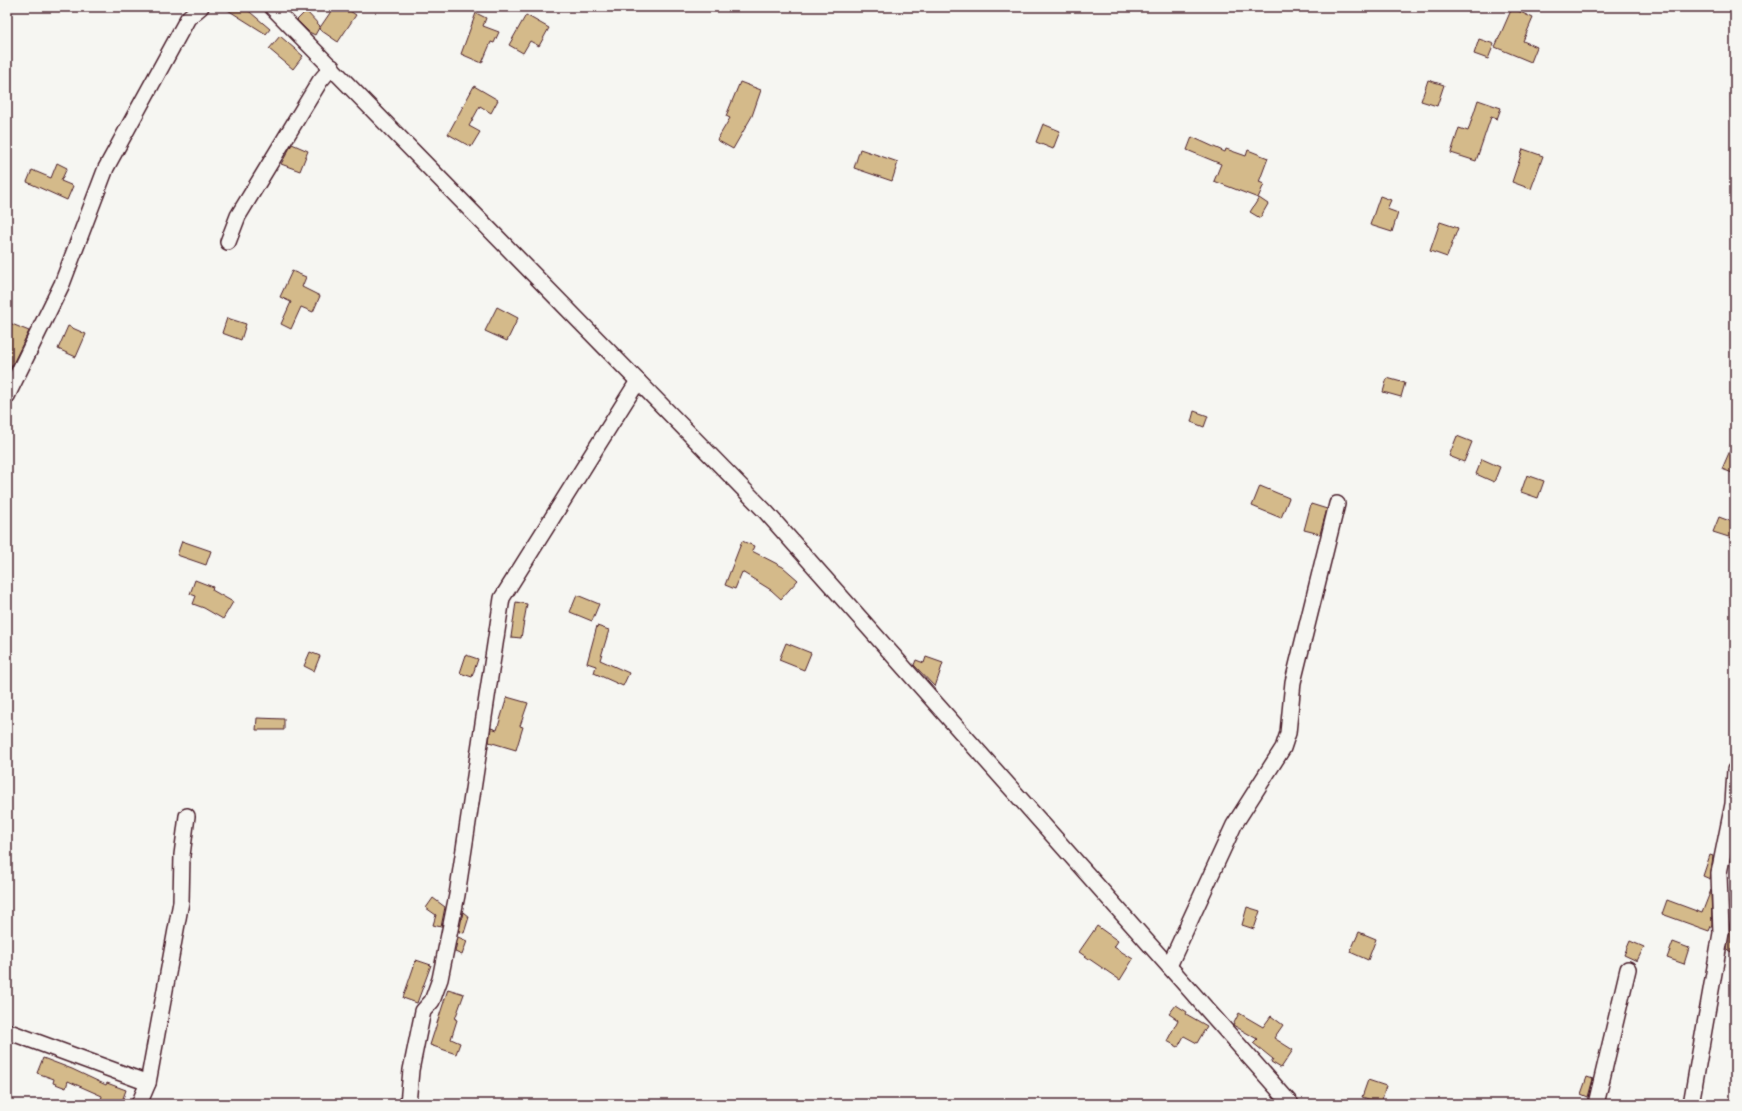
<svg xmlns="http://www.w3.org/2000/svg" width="1742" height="1111" viewBox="0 0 1742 1111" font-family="Delius,sans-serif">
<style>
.building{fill:#d4ba8a;stroke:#4a1f2b}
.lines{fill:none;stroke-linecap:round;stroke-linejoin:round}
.street-casing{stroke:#4a1f2b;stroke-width:18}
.street{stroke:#f6f6f2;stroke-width:15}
</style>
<rect width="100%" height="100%" fill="#f6f6f2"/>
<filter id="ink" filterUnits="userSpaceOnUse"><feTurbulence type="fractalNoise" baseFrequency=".025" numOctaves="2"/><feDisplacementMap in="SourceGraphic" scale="8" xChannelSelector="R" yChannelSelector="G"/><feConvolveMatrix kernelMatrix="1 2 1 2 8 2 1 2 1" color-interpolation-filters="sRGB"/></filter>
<g filter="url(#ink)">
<g class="building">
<polygon points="223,7 244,7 270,29 266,34"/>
<polygon points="334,7 344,7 356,15 338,42 319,29"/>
<polygon points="1512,8 1533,18 1523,41 1537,47 1531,62 1495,47"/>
<polygon points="306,11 320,26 315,35 309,32 297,20"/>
<polygon points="476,13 486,18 483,26 499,32 494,43 491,42 482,63 461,54"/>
<polygon points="526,15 549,28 539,46 530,41 523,53 509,45"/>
<polygon points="280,36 303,56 293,69 269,49"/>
<polygon points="1479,39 1494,44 1488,59 1474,54"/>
<polygon points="1428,80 1444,85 1437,106 1421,101"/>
<polygon points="740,82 761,90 752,116 733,149 717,140 730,118 726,116"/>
<polygon points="474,86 498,100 491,113 480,106 469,126 480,132 471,147 448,134"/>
<polygon points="1478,100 1501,108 1497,119 1491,117 1476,161 1451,153 1459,128 1468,131"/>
<polygon points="1043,124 1060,131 1053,149 1036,142"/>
<polygon points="1192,137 1225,152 1226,149 1246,156 1248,150 1268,158 1259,182 1264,184 1258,198 1214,181 1221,164 1187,150"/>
<polygon points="292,144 308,151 300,171 281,164"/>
<polygon points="860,149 898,162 892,181 854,168"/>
<polygon points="1523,149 1543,156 1531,189 1512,182"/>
<polygon points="57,163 67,168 61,181 73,186 67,200 27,182 32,170 51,178"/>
<polygon points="1380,196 1391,200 1387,209 1398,213 1392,232 1370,225"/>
<polygon points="1259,198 1268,204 1260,218 1250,212"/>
<polygon points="1440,222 1458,228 1447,257 1430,251"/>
<polygon points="292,271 306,277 302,287 320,296 313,312 301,307 291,329 281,324 291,302 280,297"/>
<polygon points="497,307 518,318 507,341 485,331"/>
<polygon points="227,318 246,324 241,340 222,333"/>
<polygon points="7,322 29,331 7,376"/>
<polygon points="68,326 86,334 76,357 58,349"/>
<polygon points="1387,378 1405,383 1401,397 1383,392"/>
<polygon points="1194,411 1208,416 1204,427 1191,422"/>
<polygon points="1457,436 1472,442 1464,462 1449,456"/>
<polygon points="1735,439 1735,474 1722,469"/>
<polygon points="1482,459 1500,467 1494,482 1476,474"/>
<polygon points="1527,475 1544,481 1538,498 1521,492"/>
<polygon points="1260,486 1289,498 1281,518 1252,506"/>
<polygon points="1311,504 1327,509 1320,534 1304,530"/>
<polygon points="1719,517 1735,523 1735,539 1713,532"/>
<polygon points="182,541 211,551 206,565 177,555"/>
<polygon points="742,541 754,546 752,551 783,567 798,580 781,599 771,590 742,572 735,589 725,585"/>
<polygon points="195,580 213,587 212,590 233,602 223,619 204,608 193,604 196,596 190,594"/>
<polygon points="577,595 599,604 592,621 570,612"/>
<polygon points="516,602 527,604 521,638 511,637"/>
<polygon points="597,626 609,630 600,660 629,673 623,686 594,673 596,666 587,663"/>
<polygon points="786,643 811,653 804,670 779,660"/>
<polygon points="310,652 320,656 314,671 304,666"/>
<polygon points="466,655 478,659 472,677 460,673"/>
<polygon points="926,657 943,663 935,687 914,665 916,660 924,663"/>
<polygon points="507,697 528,703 520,726 523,727 516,750 489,742 491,728 497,730"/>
<polygon points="257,718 284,719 284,730 256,730"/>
<polygon points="1710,855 1713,856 1710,879 1703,876"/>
<polygon points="1711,890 1712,924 1709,931 1662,914 1667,900 1702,913"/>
<polygon points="433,898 445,907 441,927 433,925 436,915 426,908"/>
<polygon points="1247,907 1260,911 1254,929 1242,925"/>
<polygon points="463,912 469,917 464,933 459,932"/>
<polygon points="1733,916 1735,916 1735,944 1732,952 1727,950 1730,925"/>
<polygon points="1097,926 1118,941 1114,947 1133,959 1120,980 1079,952"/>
<polygon points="1359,932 1376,939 1368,960 1350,952"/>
<polygon points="458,937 467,941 462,955 455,952"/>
<polygon points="1630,941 1644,947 1637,961 1624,955"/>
<polygon points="1673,942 1689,948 1684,964 1667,958"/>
<polygon points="416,960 431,965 417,1003 403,998"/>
<polygon points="448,989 464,994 455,1019 457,1020 451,1039 460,1043 456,1054 430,1045"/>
<polygon points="1176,1005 1187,1012 1186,1014 1207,1026 1197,1043 1184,1036 1178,1047 1167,1041 1178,1020 1169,1014"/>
<polygon points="1239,1013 1263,1027 1271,1016 1283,1025 1274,1038 1293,1050 1281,1068 1271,1062 1273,1059 1253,1043 1257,1039 1233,1025"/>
<polygon points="43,1058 72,1069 106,1085 107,1083 126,1090 121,1104 110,1104 101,1100 102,1096 68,1081 66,1088 53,1083 54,1079 37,1073"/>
<polygon points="1587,1077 1593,1079 1588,1097 1581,1094"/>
<polygon points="1368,1080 1386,1086 1381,1103 1362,1097"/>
</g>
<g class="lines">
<g class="street-casing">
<g id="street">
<polyline points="272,7 766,512 1291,1104"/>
<polyline points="228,242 238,216 320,81 332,67"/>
<polyline points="7,396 62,284 106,168 188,18 201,7"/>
<polyline points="1169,966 1234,825 1283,748 1288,733 1293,682 1337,504"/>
<polyline points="7,1031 148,1083"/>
<polyline points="139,1104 148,1083 181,902 182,855 187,816"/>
<polyline points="408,1104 411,1070 423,1011 432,1001 440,979 457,895 502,598 638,381"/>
<polyline points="1596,1104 1628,969"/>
<polyline points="1691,1104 1721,933 1719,873 1733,804 1735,770"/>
</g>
</g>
<use href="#street" class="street"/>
</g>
</g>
<rect width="1742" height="1111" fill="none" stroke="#f6f6f2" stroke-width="24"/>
<rect x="12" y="12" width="1718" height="1087" fill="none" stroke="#4a1f2b" stroke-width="1.5" filter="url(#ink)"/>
</svg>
